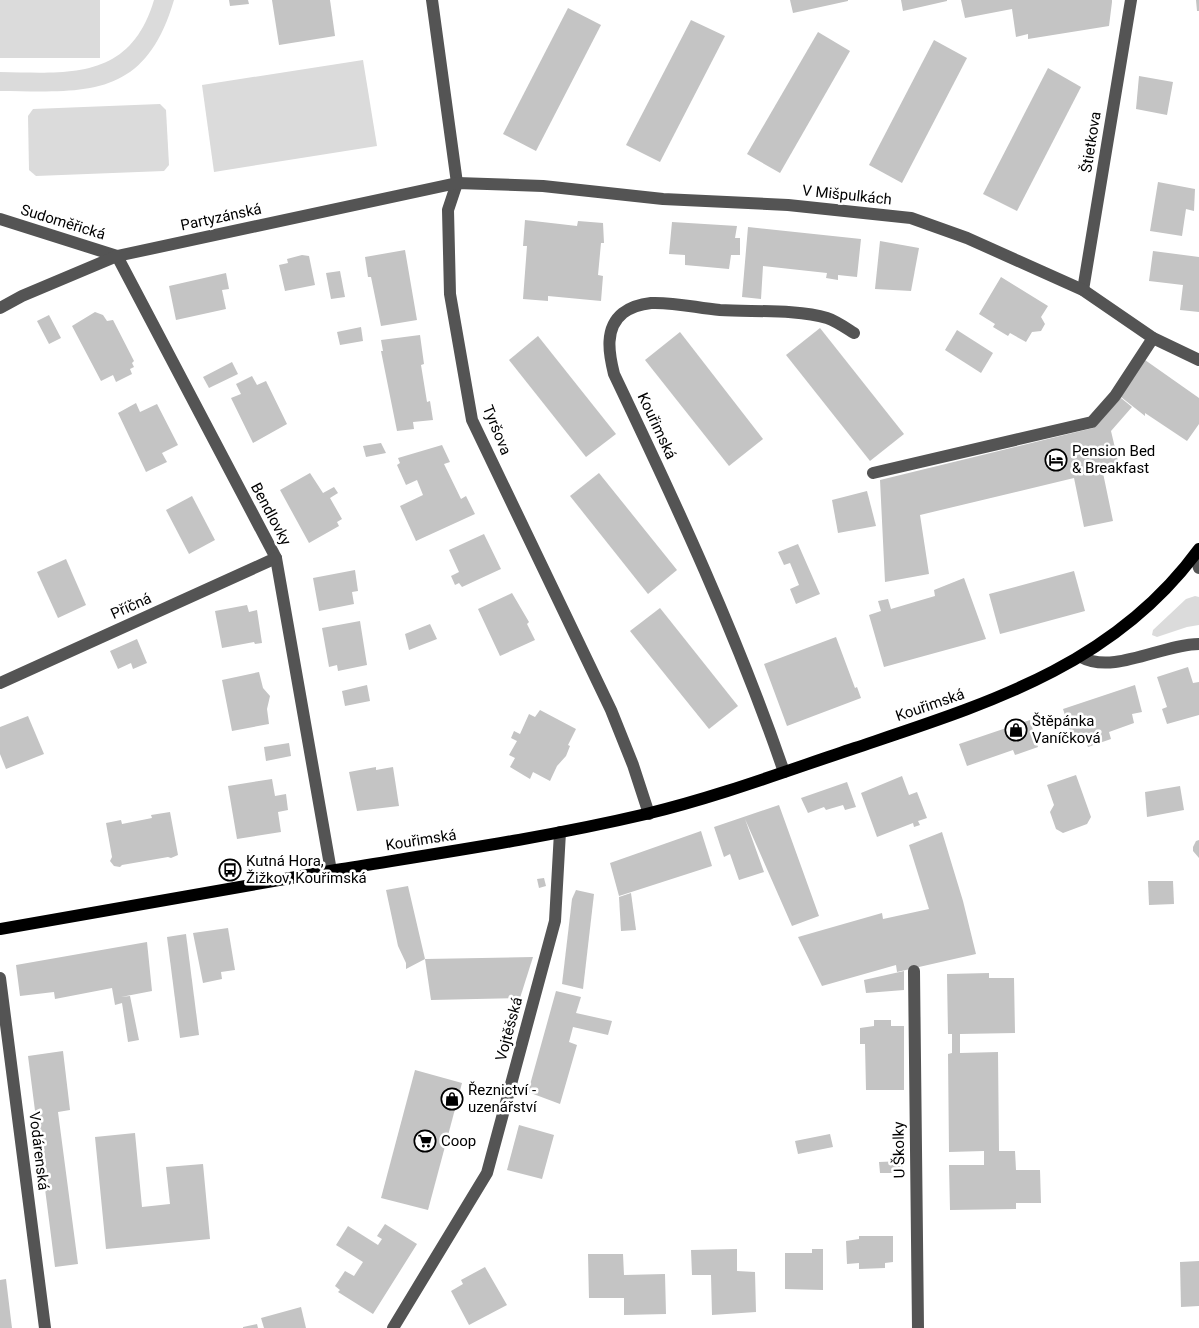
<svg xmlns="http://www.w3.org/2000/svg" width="1199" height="1328" viewBox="0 0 1199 1328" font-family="Roboto,sans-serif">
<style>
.green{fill:#dbdbdb}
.building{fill:#c4c4c4}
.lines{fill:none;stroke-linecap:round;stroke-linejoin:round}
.minor{stroke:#545454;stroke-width:12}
.major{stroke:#000;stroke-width:12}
.labels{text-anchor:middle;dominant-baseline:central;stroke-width:5;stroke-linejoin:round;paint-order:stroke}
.street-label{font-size:15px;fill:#000;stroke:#fff}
.poi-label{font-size:15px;fill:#000;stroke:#fff;text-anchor:start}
</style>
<rect width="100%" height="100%" fill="#fff"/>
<g class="green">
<rect x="0" y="0" width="100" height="58"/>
<path d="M154 0H174C145 99 87 92 0 91V72C68 73 130 81 154 0Z"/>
<polygon points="363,60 377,146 214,172 202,85"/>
<polygon points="160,104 166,110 169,165 164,171 36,176 29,170 28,116 33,109"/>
<polygon points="1195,596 1199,597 1199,625 1187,627 1157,637 1152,635 1153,630 1186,599"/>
</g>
<g class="building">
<polygon points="229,0 248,0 249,4 230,6"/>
<polygon points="272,0 330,0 335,36 279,45"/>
<polygon points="790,0 848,0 848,1 793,13"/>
<polygon points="901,0 947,0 947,1 903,11"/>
<polygon points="961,0 1112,0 1112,2 1109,26 1028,39 1028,34 1016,37 1012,9 965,18"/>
<polygon points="1196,0 1199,0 1199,11 1197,11"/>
<polygon points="568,8 601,25 536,151 503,134"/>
<polygon points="691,20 725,36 660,162 626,145"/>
<polygon points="818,32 850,51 780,173 747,154"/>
<polygon points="934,40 967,58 902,183 869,165"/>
<polygon points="1048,68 1081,87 1017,211 983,194"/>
<polygon points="1139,76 1173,82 1167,115 1136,109"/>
<polygon points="1158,182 1195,189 1194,211 1186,209 1182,236 1150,231"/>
<polygon points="525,220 577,226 578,221 603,223 604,243 601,243 598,275 603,276 601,301 548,296 548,301 523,299 527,246 523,246"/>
<polygon points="672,222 737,226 735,238 740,238 740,255 731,255 729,269 685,265 685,255 669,254"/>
<polygon points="748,227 861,239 857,277 838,275 838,280 826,278 827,273 763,266 761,299 742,297"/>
<polygon points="880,241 919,248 911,291 875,289"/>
<polygon points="405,250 417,320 381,326 371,277 368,277 365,257"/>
<polygon points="1153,251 1199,257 1199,312 1180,310 1183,285 1149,281"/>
<polygon points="302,255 309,256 315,285 285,291 279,265 288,263 287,259"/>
<polygon points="340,271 345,297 331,299 326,273"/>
<polygon points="226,273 229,289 222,290 226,309 176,320 169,286"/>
<polygon points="1001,277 1048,306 1041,317 1045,324 1041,331 1032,332 1026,342 1010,333 1008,336 993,327 995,324 979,314"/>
<polygon points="95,312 103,315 107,321 113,320 134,361 132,363 134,367 130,369 132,374 116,382 113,375 101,381 72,326"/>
<polygon points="49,315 61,338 49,344 37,321"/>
<polygon points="361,327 363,341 340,345 337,332"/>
<polygon points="820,328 904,434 870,461 786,355"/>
<polygon points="957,330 993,353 981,373 945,350"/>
<polygon points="680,332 763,439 729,466 645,360"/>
<polygon points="420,335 424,364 421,365 427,402 430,401 433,420 413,422 414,429 397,431 381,351 383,351 381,340"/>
<polygon points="538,336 616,434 586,457 509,360"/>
<polygon points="1145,360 1199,398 1199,424 1187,441 1145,413 1145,416 1121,397"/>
<polygon points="232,362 238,374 209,388 203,377"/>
<polygon points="252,376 257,385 266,381 287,424 253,443 231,398 241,394 236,384"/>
<polygon points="1121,398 1132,407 1111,431 1120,469 1103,473 1113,521 1084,527 1074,478 920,515 929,574 885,582 880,480 1093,428"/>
<polygon points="136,403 140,412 157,404 178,445 162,453 167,462 146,472 118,413"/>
<polygon points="381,443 386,453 366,457 363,446"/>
<polygon points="442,445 450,462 444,464 461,499 466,496 475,514 416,541 400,506 423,495 417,480 406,485 397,465 400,463 398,458"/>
<polygon points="310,473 323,493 334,487 338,493 330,498 342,519 337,522 339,526 309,543 280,490"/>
<polygon points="599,473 677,570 648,594 570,496"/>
<polygon points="867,491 876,526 838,533 832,500"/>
<polygon points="192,496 215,540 189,554 166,510"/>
<polygon points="484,534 501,569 462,587 459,583 455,585 451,576 459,572 449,550"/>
<polygon points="798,544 820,594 796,604 790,589 799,585 790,563 784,565 778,552"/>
<polygon points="66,559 86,605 58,618 37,572"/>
<polygon points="355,570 358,591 352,592 354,604 319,611 313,578"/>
<polygon points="1074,571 1085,611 1000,634 989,594"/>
<polygon points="964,578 986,639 884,667 869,615 881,611 878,601 888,599 891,609 935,596 934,590"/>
<polygon points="512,593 529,622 527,624 535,640 500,656 478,609"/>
<polygon points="247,605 249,612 257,610 262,643 255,644 254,642 222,648 215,611"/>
<polygon points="660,608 738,706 709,729 630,631"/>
<polygon points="360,621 367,665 338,671 337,665 329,667 322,628"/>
<polygon points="430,624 437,639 409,650 405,634"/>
<polygon points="836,637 855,688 857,687 861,698 787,726 764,664"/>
<polygon points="137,639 147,663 133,669 131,663 118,669 110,651"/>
<polygon points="1188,667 1193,683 1199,682 1199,715 1167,724 1162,709 1167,707 1157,677"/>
<polygon points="259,672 263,688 270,696 267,709 269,724 232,731 222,680"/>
<polygon points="367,685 370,701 345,706 342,691"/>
<polygon points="1135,685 1142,712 1132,714 1134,723 1109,732 1111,739 1088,747 1085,739 1074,743 1063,709"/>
<polygon points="540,710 576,729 568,745 570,746 566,756 557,766 550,781 533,772 530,779 510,767 515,758 509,755 517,741 511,738 514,731 520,734 529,714 535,717"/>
<polygon points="28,716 44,754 6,769 0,754 0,727"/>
<polygon points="1030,720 1038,747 1015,755 1013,750 967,766 959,744"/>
<polygon points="289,743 291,756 266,761 264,747"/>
<polygon points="376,767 376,770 393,767 399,806 357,811 349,772"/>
<polygon points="1076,775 1091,817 1087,824 1063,833 1056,829 1050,812 1054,805 1047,785"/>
<polygon points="902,776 909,795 917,792 927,818 918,821 920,825 914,827 913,823 877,837 861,793"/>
<polygon points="272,779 275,796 286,794 288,810 278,812 281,832 237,839 228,786"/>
<polygon points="847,782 856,807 845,810 843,805 826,810 824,807 808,813 801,798"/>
<polygon points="1180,786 1184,810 1147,817 1145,792"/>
<polygon points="779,805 819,916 792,926 745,819 764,872 739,880 730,854 724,857 714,827"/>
<polygon points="170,812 178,855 171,858 168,857 122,865 120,867 114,866 110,861 112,857 106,823 121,820 122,824 152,818 151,815"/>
<polygon points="701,831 712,866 619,896 610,863"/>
<polygon points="942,832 963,901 976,954 897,972 896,965 822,986 798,937 882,913 883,919 929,909 909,845"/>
<polygon points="1199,840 1199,858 1193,851 1193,847 1196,841"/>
<polygon points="544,878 546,886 539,888 537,879"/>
<polygon points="1148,881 1173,881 1174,904 1149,905"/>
<polygon points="408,886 425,959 406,969 406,963 398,946 386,890"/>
<polygon points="576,890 594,894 583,989 562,984 572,899"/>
<polygon points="631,893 636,930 621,931 619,897"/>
<polygon points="228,928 235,970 221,972 222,979 203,983 193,933"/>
<polygon points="186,934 199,1035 180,1038 167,937"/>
<polygon points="147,942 152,991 121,997 130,996 139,1040 128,1042 122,1003 115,1005 112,988 55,999 54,992 20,996 16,965"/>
<polygon points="533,957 520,998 431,1000 425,959"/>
<polygon points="904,971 904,990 866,993 864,980"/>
<polygon points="989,973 989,978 1014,978 1015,1033 960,1034 960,1053 998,1052 999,1151 1015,1151 1016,1170 1040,1170 1041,1203 1016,1203 1016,1209 950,1210 949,1165 984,1165 984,1151 949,1152 948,1054 952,1053 952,1034 948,1034 947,974"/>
<polygon points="556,991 581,997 576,1013 612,1021 608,1035 573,1027 569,1042 577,1045 560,1104 528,1092"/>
<polygon points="874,1020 891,1020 891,1026 904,1026 904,1090 866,1090 865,1044 860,1044 860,1028 874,1026"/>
<polygon points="63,1051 70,1110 58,1112 78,1264 55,1267 28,1056"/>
<polygon points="415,1070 462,1083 428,1210 381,1198"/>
<polygon points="519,1125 554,1135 542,1179 507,1170"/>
<polygon points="135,1133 142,1207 170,1204 166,1167 203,1164 210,1239 106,1249 95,1137"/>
<polygon points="830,1134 833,1147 798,1154 795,1141"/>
<polygon points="903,1161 903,1173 880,1173 879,1162"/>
<polygon points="385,1224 417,1244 373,1314 338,1292 340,1290 335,1286 345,1271 354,1276 363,1262 336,1245 348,1226 378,1245 382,1239 377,1236"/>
<polygon points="859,1236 893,1236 893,1262 885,1263 885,1268 859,1269 859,1263 847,1264 846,1241 859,1239"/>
<polygon points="737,1249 737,1271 755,1272 756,1312 712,1315 711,1275 692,1275 691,1250"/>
<polygon points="812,1249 823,1249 823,1290 785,1289 785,1253 812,1253"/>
<polygon points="588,1254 623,1254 624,1275 665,1274 666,1314 624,1315 624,1298 589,1298"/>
<polygon points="1199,1261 1199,1306 1181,1307 1180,1262"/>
<polygon points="485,1267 507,1305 469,1325 451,1291 463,1284 461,1280"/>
<polygon points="6,1279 10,1312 12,1328 0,1328 0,1280"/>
<polygon points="301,1307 306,1328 264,1328 261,1318"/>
<polygon points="257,1324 258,1328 243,1328 243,1327"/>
</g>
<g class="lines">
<g class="minor">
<polyline points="432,0 457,183 448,210 450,294 472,420 611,710 633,765 649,814"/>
<polyline points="0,219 117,256 276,558 331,871"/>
<polyline points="1083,290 1131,0"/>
<polyline points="0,308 22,296 117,256 457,183 543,186 663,199 788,205 911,218 967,238 1083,290 1153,338 1199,360"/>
<polyline points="873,473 1092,422 1115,396 1153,338"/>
<polyline points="1195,555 1199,568"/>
<path d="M1081 657C1113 675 1163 644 1199 644"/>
<polyline points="0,683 276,558"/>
<path d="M784 772C737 635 676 504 614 374 609 354 604 328 623 313 631 307 642 304 651 303 675 302 697 308 720 310 751 312 798 309 827 318 836 321 846 328 854 333"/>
<polyline points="914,971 918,1328"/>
<polyline points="0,978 45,1328"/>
<polyline points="393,1328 487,1173 555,921 560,832"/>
</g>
<path class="major" d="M0 929C112 909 224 889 336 870 440 853 544 838 646 814 717 797 786 771 855 748 986 704 1114 666 1199 549"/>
</g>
<defs>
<g id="hotel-ring" transform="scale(1.125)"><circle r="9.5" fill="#fff" stroke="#000" stroke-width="1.5"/><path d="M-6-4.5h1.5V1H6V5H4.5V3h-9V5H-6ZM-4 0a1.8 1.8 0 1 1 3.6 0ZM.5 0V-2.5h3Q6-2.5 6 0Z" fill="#000"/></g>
<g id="shop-ring" transform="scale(1.125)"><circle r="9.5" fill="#fff" stroke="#000" stroke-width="1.5"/><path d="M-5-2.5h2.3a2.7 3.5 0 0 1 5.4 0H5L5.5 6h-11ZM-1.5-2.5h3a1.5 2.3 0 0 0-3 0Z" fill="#000"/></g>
<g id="bus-ring" transform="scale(1.125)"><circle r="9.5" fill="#fff" stroke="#000" stroke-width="1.5"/><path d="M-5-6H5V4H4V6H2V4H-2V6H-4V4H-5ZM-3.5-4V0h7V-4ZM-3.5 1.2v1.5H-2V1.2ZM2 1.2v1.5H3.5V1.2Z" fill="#000"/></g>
<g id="supermarket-ring" transform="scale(1.125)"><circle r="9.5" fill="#fff" stroke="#000" stroke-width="1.5"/><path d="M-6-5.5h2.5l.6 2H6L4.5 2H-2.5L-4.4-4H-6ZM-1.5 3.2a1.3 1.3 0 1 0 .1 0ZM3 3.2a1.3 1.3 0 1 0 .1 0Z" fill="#000"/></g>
</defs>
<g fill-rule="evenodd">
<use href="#hotel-ring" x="1056" y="460"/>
<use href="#shop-ring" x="1016" y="730"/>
<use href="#bus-ring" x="230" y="870"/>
<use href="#shop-ring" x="452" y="1099"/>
<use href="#supermarket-ring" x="425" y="1141"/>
</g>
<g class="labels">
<g class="street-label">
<text transform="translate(1091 142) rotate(-81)">Štietkova</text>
<text transform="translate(847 195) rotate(6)">V Mišpulkách</text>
<text transform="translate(221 217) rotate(-12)">Partyzánská</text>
<text transform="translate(63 222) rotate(17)">Sudoměřická</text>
<text transform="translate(657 426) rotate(65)">Kouřimská</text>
<text transform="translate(497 430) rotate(68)">Tyršova</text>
<text transform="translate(271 514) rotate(62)">Bendlovky</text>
<text transform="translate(131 606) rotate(-24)">Příčná</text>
<text transform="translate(930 705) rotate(-19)">Kouřimská</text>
<text transform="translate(421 840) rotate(-9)">Kouřimská</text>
<text transform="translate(509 1029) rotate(-75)">Vojtěšská</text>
<text transform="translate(899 1150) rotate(-91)">U Školky</text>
<text transform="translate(39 1151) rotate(83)">Vodárenská</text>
</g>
<g class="poi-label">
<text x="1072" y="451">Pension Bed<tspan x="1072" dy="17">&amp; Breakfast</tspan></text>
<text x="1032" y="721">Štěpánka<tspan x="1032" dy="17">Vaníčková</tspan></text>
<text x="246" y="861">Kutná Hora,<tspan x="246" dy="17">Žižkov, Kouřimská</tspan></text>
<text x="468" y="1090">Řeznictví -<tspan x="468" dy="17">uzenářství</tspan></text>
<text x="441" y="1141">Coop</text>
</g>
</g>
</svg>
